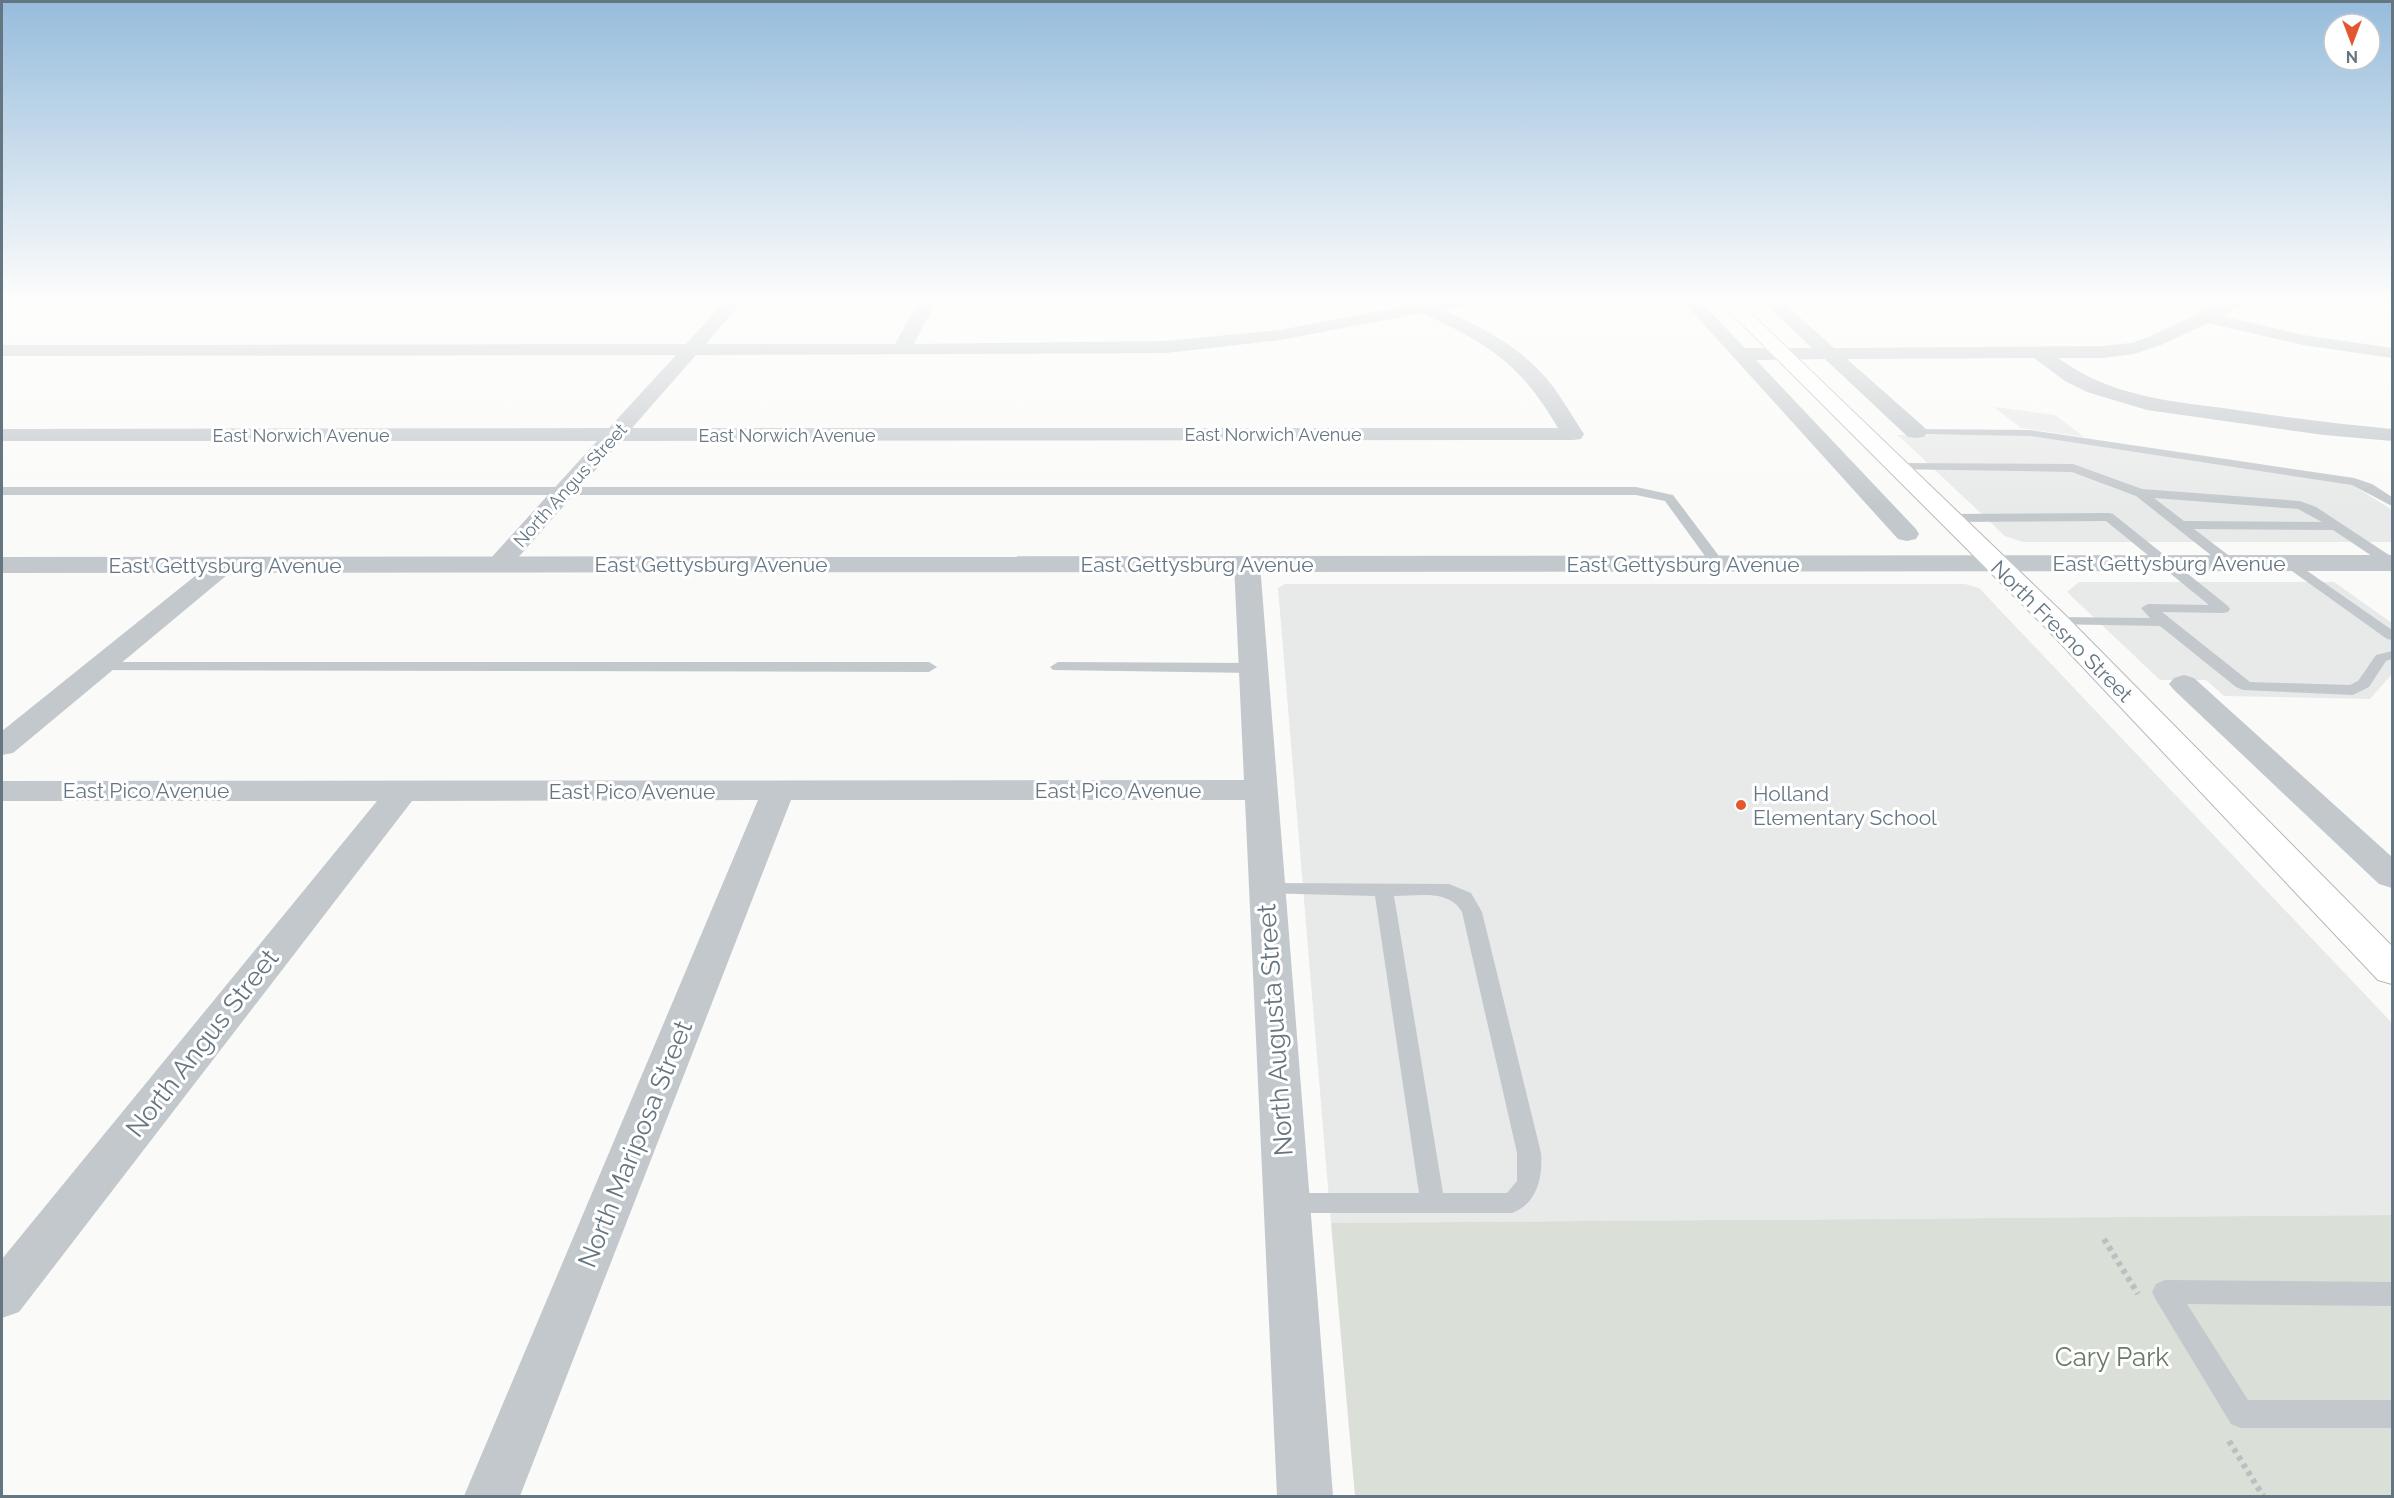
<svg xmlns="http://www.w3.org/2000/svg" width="2394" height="1498" viewBox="0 0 2394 1498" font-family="Raleway,sans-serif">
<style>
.built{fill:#e8e9e9}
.green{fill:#dadfd7}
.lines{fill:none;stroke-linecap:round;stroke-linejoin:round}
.secondary-casing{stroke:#b3babf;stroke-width:2}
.path{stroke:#bbbfc2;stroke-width:6;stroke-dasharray:4.5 4.5;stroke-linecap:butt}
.service{fill:#c3c8cc;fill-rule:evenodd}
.minor{fill:#c3c8cc;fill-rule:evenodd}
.tertiary{fill:#c3c8cc;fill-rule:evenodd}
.secondary{fill:#fff;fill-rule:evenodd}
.poi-dot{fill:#e4572e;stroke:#fff;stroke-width:2}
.labels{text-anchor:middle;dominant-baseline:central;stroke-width:6;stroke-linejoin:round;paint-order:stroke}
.far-street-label{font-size:18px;fill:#657683;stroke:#fff}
.street-label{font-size:21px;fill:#657683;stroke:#fff}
.poi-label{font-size:21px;fill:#657683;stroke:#fff;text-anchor:start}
.near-street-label{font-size:26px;fill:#657683;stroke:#fff}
.near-park-label{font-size:26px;fill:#687a64;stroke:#fff}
</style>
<rect width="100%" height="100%" fill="#fafaf8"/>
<g class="built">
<polygon points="1994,407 2055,415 2084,437 2021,428"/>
<polygon points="1896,435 2026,435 2351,484 2392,510 2392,542 2023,542 2005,536 1901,438"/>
<polygon points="2079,582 2334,582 2392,623 2392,674 2370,699 2224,696 2206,680 2160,680 2067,592"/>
<polygon points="1285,584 1965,584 1979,588 2392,1023 2392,1215 1331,1223 1278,588"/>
</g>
<polygon class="green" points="2392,1215 2392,1496 1355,1496 1331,1223"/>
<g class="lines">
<g class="secondary-casing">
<polygon id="secondary" points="1716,298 1735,298 2065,615 2392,946 2392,984 2378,980 2045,627"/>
</g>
<g class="path">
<polyline points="2104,1239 2138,1294"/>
<polyline points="2229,1441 2263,1496"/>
</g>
<g class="service">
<polygon points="1916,429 2030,430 2354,478 2372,484 2392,497 2392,506 2352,485 2030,436 1912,434 1910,432"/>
<path d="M1895 463 2073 464 2142 489 2300 501 2316 507 2392 557V567L2387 566 2333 530 2194 529 2236 561 2238 564 2236 567H2226L2136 496 2072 472 1891 469 1889 467ZM2154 498 2298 509 2322 522 2184 521Z"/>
<polygon points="2,487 1636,487 1673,495 1725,564 1718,568 1713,567 1665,501 1636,495 2,495"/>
<polygon points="2109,513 2113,514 2228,606 2230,609 2228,612 2223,613 2162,612 2250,682 2350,685 2358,681 2376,655 2392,651 2392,659 2386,661 2369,687 2353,695 2243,690 2236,687 2160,626 2050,624 2048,621 2055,617 2150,618 2141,608 2148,604 2209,605 2106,521 1949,522 1943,518 1949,514"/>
<polygon points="2290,559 2392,630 2392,640 2387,639 2285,566 2283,563"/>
<polygon points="98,662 929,662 937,667 929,672 93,670 90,667 93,664"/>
<polygon points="1058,662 1253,663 1261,668 1253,673 1053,670 1050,667"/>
<path d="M1266 883 1449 884 1471 893 1482 912 1541 1153C1543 1177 1537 1204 1512 1213H1287L1278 1210 1275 1203 1278 1196 1287 1193H1419L1375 896 1259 893 1257 889 1259 885ZM1394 896C1418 896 1449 889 1462 912L1517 1153V1181L1507 1193H1443Z"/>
<polygon points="2165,1280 2392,1282 2392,1306 2187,1304 2248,1400 2392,1400 2392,1428 2241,1428 2231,1424 2156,1300 2152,1292 2156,1284"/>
</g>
<g class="minor">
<path d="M728 298H745L706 344H895L921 298H938L914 344 1166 341 1280 330 1447 298H1483L1481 302 1442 309C1481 327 1519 346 1547 379 1561 396 1572 416 1584 434L1581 439 1573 440 621 441 508 569 499 572 490 569 486 564 490 559 597 441H2V429L609 428 676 355 2 356V345L686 344ZM1422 313C1490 345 1519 362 1558 428H632L696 355 1166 353 1280 340Z"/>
<path d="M1680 298H1697L1745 348H1812L1760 298H1778L1834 348 2103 346 2131 343 2149 337 2231 298H2253L2251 302 2222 316 2303 335 2392 348V358L2303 345 2208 323 2161 345 2134 354 2103 358H2058C2113 398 2172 401 2237 410 2288 418 2340 424 2392 429V441L2324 435 2147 410 2087 392 2065 381 2034 358 1847 359 1924 427 1927 432 1924 437 1916 438 1908 437 1825 359 1756 360 1916 529 1919 534 1916 539 1907 541 1898 539Z"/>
<polygon points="1247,556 1256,559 1260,564 1333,1496 1277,1496 1245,800 791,800 520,1496 464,1496 758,800 412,801 19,1312 2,1318 2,1259 377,801 2,801 2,781 1244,780 1234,564 1238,559"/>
<polygon points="224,557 233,560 237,565 233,570 13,753 2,755 2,731 215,560"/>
<polygon points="2184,675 2194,678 2392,857 2392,888 2379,884 2174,690 2169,684 2174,678"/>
</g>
<polygon class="tertiary" points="2392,555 2392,571 2,573 2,557"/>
<use href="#secondary" class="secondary"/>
</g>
<linearGradient id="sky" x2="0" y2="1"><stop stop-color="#96bcdc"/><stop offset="0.59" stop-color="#fdfdfc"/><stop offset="1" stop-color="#fdfdfc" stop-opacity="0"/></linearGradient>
<rect width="2394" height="508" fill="url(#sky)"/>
<circle class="poi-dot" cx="1741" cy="805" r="6"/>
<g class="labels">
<g class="far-street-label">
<text x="1273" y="434">East Norwich Avenue</text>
<text x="301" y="435">East Norwich Avenue</text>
<text x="787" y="435">East Norwich Avenue</text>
<text transform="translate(570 485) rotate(-48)">North Angus Street</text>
</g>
<g class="street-label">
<text x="2169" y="563">East Gettysburg Avenue</text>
<text x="711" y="564">East Gettysburg Avenue</text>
<text x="1197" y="564">East Gettysburg Avenue</text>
<text x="1683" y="564">East Gettysburg Avenue</text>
<text x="225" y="565">East Gettysburg Avenue</text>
<text transform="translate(2062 631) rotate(45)">North Fresno Street</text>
<text x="146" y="790">East Pico Avenue</text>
<text x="1118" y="790">East Pico Avenue</text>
<text x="632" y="791">East Pico Avenue</text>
</g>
<g class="poi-label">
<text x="1753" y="793">Holland<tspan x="1753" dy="24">Elementary School</tspan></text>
</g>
<g class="near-street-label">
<text transform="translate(1275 1030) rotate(-94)">North Augusta Street</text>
<text transform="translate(202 1043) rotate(-52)">North Angus Street</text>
<text transform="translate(635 1144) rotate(-68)">North Mariposa Street</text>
</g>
<g class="near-park-label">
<text x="2112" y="1357">Cary Park</text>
</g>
</g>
<rect width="2394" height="1498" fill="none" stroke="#657683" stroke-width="6"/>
<g transform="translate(2352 42) rotate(180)"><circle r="28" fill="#ffffff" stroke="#c1c8cd" stroke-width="1.5"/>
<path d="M0-4.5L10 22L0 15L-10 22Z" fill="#e4572e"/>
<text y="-9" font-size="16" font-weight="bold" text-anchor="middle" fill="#657683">N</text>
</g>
</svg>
